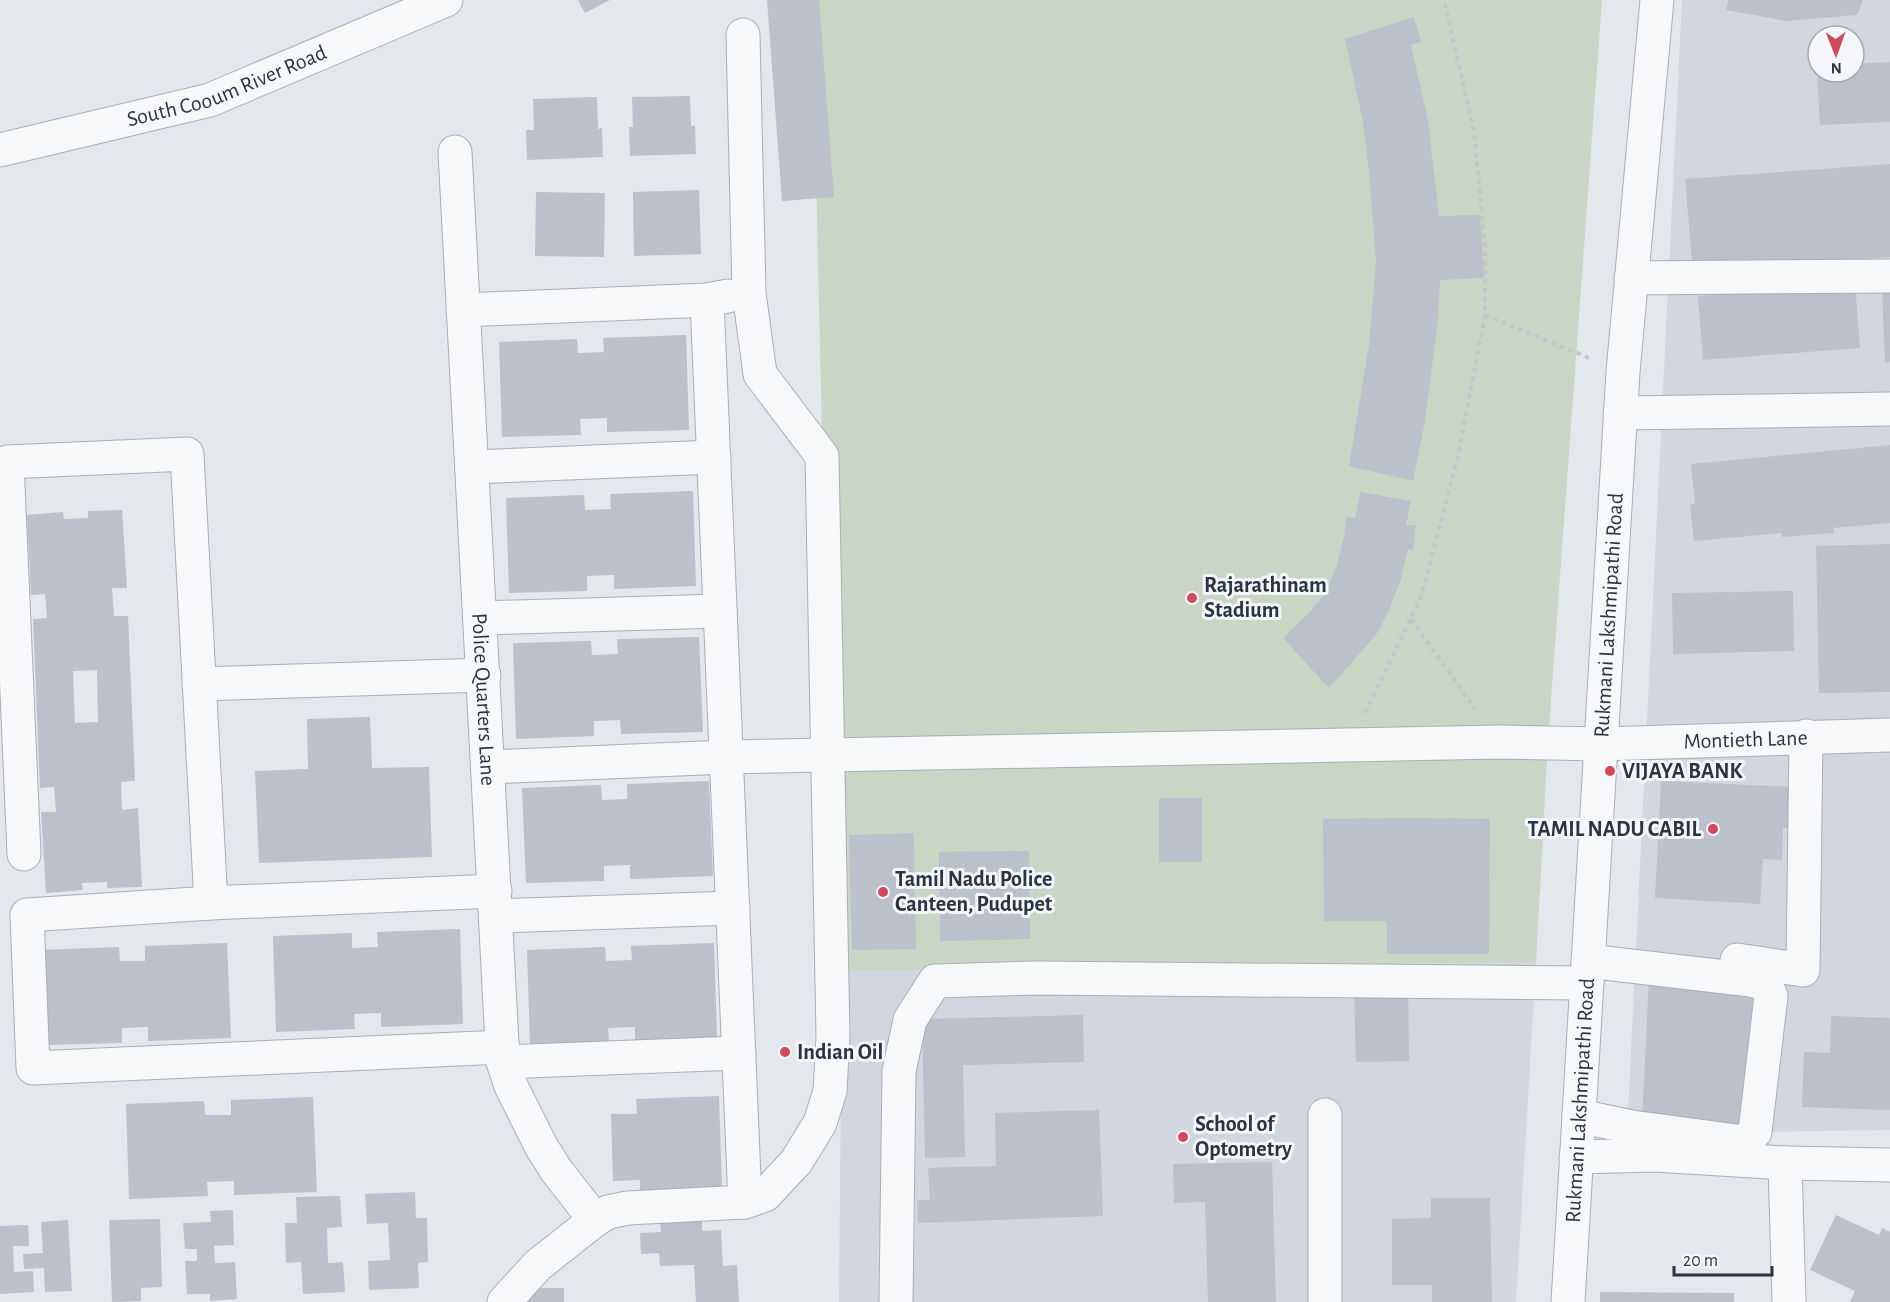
<svg xmlns="http://www.w3.org/2000/svg" width="1890" height="1302" viewBox="0 0 1890 1302" font-family="'Alegreya Sans',sans-serif">
<style>
.built{fill:#d2d6de;fill-rule:evenodd}
.green{fill:#c9d6c5}
.building{fill:#bbc0ca;fill-rule:evenodd}
.lines{fill:none;stroke-linecap:round;stroke-linejoin:round}
.minor-casing{stroke:#a9aeb7;stroke-width:35}
.path{stroke:#c2c5cb;stroke-width:4;stroke-dasharray:4.5 4.5;stroke-linecap:butt}
.minor{stroke:#f7f8fa;stroke-width:33}
.poi-dot{fill:#d1495b;stroke:#f4f6f9;stroke-width:2}
.labels{text-anchor:middle;dominant-baseline:central;stroke-width:6;stroke-linejoin:round;paint-order:stroke}
.street-label{font-size:22px;fill:#2b3445;stroke:#f4f6f9}
.poi-label{font-size:22px;font-weight:bold;fill:#2b3445;stroke:#f4f6f9;text-anchor:start}
</style>
<rect width="100%" height="100%" fill="#e4e7ec"/>
<g class="built">
<path d="M1682 0H1890V1130L1627 1134ZM1818 36H1854V72H1818Z"/>
<polygon points="1536,962 1516,1302 839,1302 842,971"/>
</g>
<polygon class="green" points="812,0 1602,0 1548,741 1536,962 842,971 829,740"/>
<g class="building">
<polygon points="578,0 610,0 585,13"/>
<polygon points="767,0 819,0 834,197 782,201"/>
<polygon points="1729,0 1863,0 1857,15 1787,21 1726,10"/>
<polygon points="1414,17 1421,42 1411,45 1428,120 1439,216 1480,215 1484,278 1440,280 1438,321 1425,421 1413,481 1349,466 1369,345 1376,262 1369,171 1363,122 1345,39"/>
<polygon points="1890,62 1890,122 1820,125 1817,72 1854,72 1854,64"/>
<polygon points="690,96 691,126 695,126 696,154 630,156 629,127 633,127 632,97"/>
<polygon points="597,97 598,129 602,128 603,157 527,160 526,130 534,130 533,99"/>
<polygon points="1890,164 1890,257 1693,272 1685,179"/>
<polygon points="699,190 701,254 634,256 633,192"/>
<polygon points="536,192 605,193 604,257 535,256"/>
<polygon points="1855,284 1860,348 1703,360 1698,296"/>
<polygon points="1890,288 1890,362 1885,362 1882,289"/>
<polygon points="686,335 689,430 607,432 607,418 580,419 581,435 502,437 499,342 577,339 578,353 604,352 603,338"/>
<polygon points="1890,445 1890,523 1833,528 1834,533 1782,537 1782,533 1694,541 1690,504 1695,504 1691,464"/>
<polygon points="693,491 696,586 614,589 614,575 587,576 587,591 509,593 506,498 584,495 585,510 611,509 610,494"/>
<polygon points="1360,492 1411,501 1406,525 1416,525 1413,550 1408,549 1401,579 1389,610 1376,635 1329,688 1283,638 1308,614 1326,593 1336,568 1344,537 1346,517 1355,518"/>
<path d="M122 510 127 588H112L114 616H128L135 781 121 782 122 810 138 808 142 887 107 888V882L82 883 83 890 46 893 41 812H56L54 787 40 788 33 619 47 618 45 594 31 595 27 515 63 512 64 519 88 518V511ZM97 670 98 722 75 723 73 671Z"/>
<polygon points="1890,544 1890,692 1819,693 1816,546"/>
<polygon points="1793,591 1794,651 1673,654 1672,593"/>
<polygon points="699,637 703,732 621,734 620,720 594,721 594,736 516,739 513,643 591,641 592,655 618,654 617,639"/>
<polygon points="370,717 372,768 429,767 432,857 259,863 255,771 308,769 307,719"/>
<polygon points="709,781 713,876 630,879 630,865 604,866 604,881 526,883 522,788 601,785 602,800 627,799 627,784"/>
<polygon points="1661,781 1796,787 1794,828 1783,828 1782,860 1763,859 1760,904 1655,898"/>
<rect x="1159" y="798" width="43" height="64"/>
<polygon points="1409,818 1490,819 1489,954 1387,954 1387,921 1324,921 1323,819"/>
<polygon points="914,833 916,949 852,950 849,835"/>
<polygon points="1029,851 1030,939 940,941 939,852"/>
<polygon points="460,929 463,1024 381,1027 381,1013 354,1014 355,1029 276,1032 273,936 352,933 352,948 378,947 377,932"/>
<polygon points="227,943 231,1038 148,1041 148,1027 122,1028 122,1043 44,1045 40,950 119,947 120,961 145,961 145,946"/>
<polygon points="714,943 717,1038 635,1041 635,1027 608,1028 609,1043 530,1045 527,950 605,947 606,961 632,960 631,946"/>
<polygon points="1649,978 1758,990 1755,1053 1747,1053 1744,1126 1642,1122"/>
<polygon points="1408,988 1409,1061 1356,1062 1354,989"/>
<polygon points="1083,1015 1084,1062 963,1065 965,1157 925,1158 922,1019"/>
<polygon points="1831,1016 1890,1018 1890,1110 1802,1107 1804,1052 1830,1053"/>
<polygon points="719,1096 722,1191 640,1194 640,1180 613,1181 611,1114 637,1114 636,1099"/>
<polygon points="313,1097 317,1192 234,1195 234,1181 207,1182 208,1196 129,1199 126,1104 204,1101 205,1115 231,1115 231,1100"/>
<polygon points="1099,1110 1103,1216 918,1223 917,1200 930,1200 928,1168 996,1166 995,1113"/>
<polygon points="1272,1162 1276,1302 1208,1302 1205,1202 1174,1203 1173,1164"/>
<polygon points="415,1192 416,1218 427,1218 428,1262 418,1263 419,1288 369,1290 368,1261 390,1260 388,1223 367,1224 365,1194"/>
<polygon points="340,1196 342,1227 327,1228 328,1263 343,1262 345,1292 303,1294 301,1262 286,1263 285,1223 297,1223 296,1197"/>
<polygon points="1431,1198 1490,1198 1492,1302 1432,1302 1432,1285 1392,1285 1392,1219 1431,1218"/>
<polygon points="233,1210 234,1245 214,1246 215,1263 235,1262 237,1299 210,1301 210,1294 187,1294 185,1261 197,1261 197,1249 185,1249 183,1223 211,1222 210,1211"/>
<polygon points="1836,1215 1879,1235 1882,1228 1890,1232 1890,1302 1850,1302 1855,1291 1810,1270"/>
<polygon points="160,1219 162,1287 141,1288 141,1301 112,1302 109,1220"/>
<polygon points="68,1220 72,1291 45,1292 44,1268 24,1269 23,1254 43,1253 41,1222"/>
<polygon points="702,1220 702,1231 721,1230 723,1266 737,1265 739,1302 696,1302 694,1265 660,1266 659,1253 641,1254 640,1233 661,1232 660,1222"/>
<polygon points="28,1225 29,1246 13,1246 14,1272 33,1271 34,1292 0,1294 0,1226"/>
<polygon points="529,1288 564,1288 564,1302 528,1302"/>
<polygon points="1600,1292 1734,1293 1734,1302 1600,1302"/>
</g>
<g class="lines">
<g class="minor-casing">
<g id="minor">
<path id="s1" d="M0 150 210 100 446 0"/>
<path id="s2" d="M455 152 503 1062 511 1086 541 1146 556 1170 595 1220"/>
<polyline points="1631,278 1890,276"/>
<polyline points="707,300 745,1202"/>
<polyline points="463,310 707,300 728,296"/>
<polyline points="1620,413 1890,409"/>
<polyline points="472,467 714,457"/>
<polyline points="480,618 720,611"/>
<polyline points="199,684 484,675"/>
<path id="s3" d="M488 767 726 757 1499 742 1601 744 1890 735"/>
<polyline points="24,854 7,462 187,454 211,903"/>
<polyline points="495,891 211,903 27,915 33,1068 503,1047"/>
<polyline points="497,916 733,908"/>
<polyline points="1737,960 1803,970 1806,736"/>
<polyline points="503,1062 739,1053"/>
<polyline points="1579,1116 1632,1127 1744,1142 1755,1132 1771,996 1766,984 1751,980 1588,961"/>
<polyline points="1576,1157 1655,1155 1785,1163 1789,1302"/>
<polyline points="1785,1163 1890,1165"/>
<polyline points="504,1302 538,1265 595,1220 608,1212 628,1208 745,1202 765,1195 796,1162 820,1123 830,1091 833,1036 822,456 760,374 749,293 743,35"/>
<polyline points="896,1302 899,1071 910,1020 935,981 1037,978 1587,983"/>
<polyline points="1325,1302 1325,1115"/>
<path id="s4" d="M1568 1302 1623 372 1657 0"/>
</g>
</g>
<g class="path">
<polyline points="1485,315 1592,359"/>
<polyline points="1411,619 1475,709"/>
<polyline points="1365,713 1421,597 1458,456 1485,315 1485,246 1474,132 1444,0"/>
</g>
<use href="#minor" class="minor"/>
</g>
<g class="poi-dot">
<circle cx="1192" cy="598" r="6"/>
<circle cx="1610" cy="771" r="6"/>
<circle cx="1713" cy="829" r="6"/>
<circle cx="883" cy="892" r="6"/>
<circle cx="785" cy="1052" r="6"/>
<circle cx="1183" cy="1137" r="6"/>
</g>
<g class="labels">
<g class="street-label">
<text stroke="none"><textPath href="#s1" startOffset="236">South Cooum River Road</textPath></text>
<text stroke="none"><textPath href="#s4" startOffset="688">Rukmani Lakshmipathi Road</textPath></text>
<text stroke="none"><textPath href="#s2" startOffset="548">Police Quarters Lane</textPath></text>
<text stroke="none"><textPath href="#s3" startOffset="1258">Montieth Lane</textPath></text>
<text stroke="none"><textPath href="#s4" startOffset="202">Rukmani Lakshmipathi Road</textPath></text>
</g>
<g class="poi-label">
<text x="1204" y="585">Rajarathinam<tspan x="1204" dy="25">Stadium</tspan></text>
<text x="1622" y="771">VIJAYA BANK</text>
<text x="1701" y="829" text-anchor="end">TAMIL NADU CABIL</text>
<text x="895" y="879">Tamil Nadu Police<tspan x="895" dy="25">Canteen, Pudupet</tspan></text>
<text x="797" y="1052">Indian Oil</text>
<text x="1195" y="1124">School of<tspan x="1195" dy="25">Optometry</tspan></text>
</g>
</g>
<g transform="translate(1836 54) rotate(179)"><circle r="28" fill="#f4f6f9" stroke="#a4a8b1" stroke-width="1.5"/>
<path d="M0-4.5L10 22L0 15L-10 22Z" fill="#d1495b"/>
<text y="-9" font-size="16" font-weight="bold" text-anchor="middle" fill="#2b3445">N</text>
</g>
<path d="M1674 1266v9h98v-9" fill="none" stroke="#2b3445" stroke-width="3"/>
<text x="1683" y="1266" font-size="18" fill="#2b3445" stroke="#f4f6f9" stroke-width="4.5" paint-order="stroke">20 m</text>
</svg>
